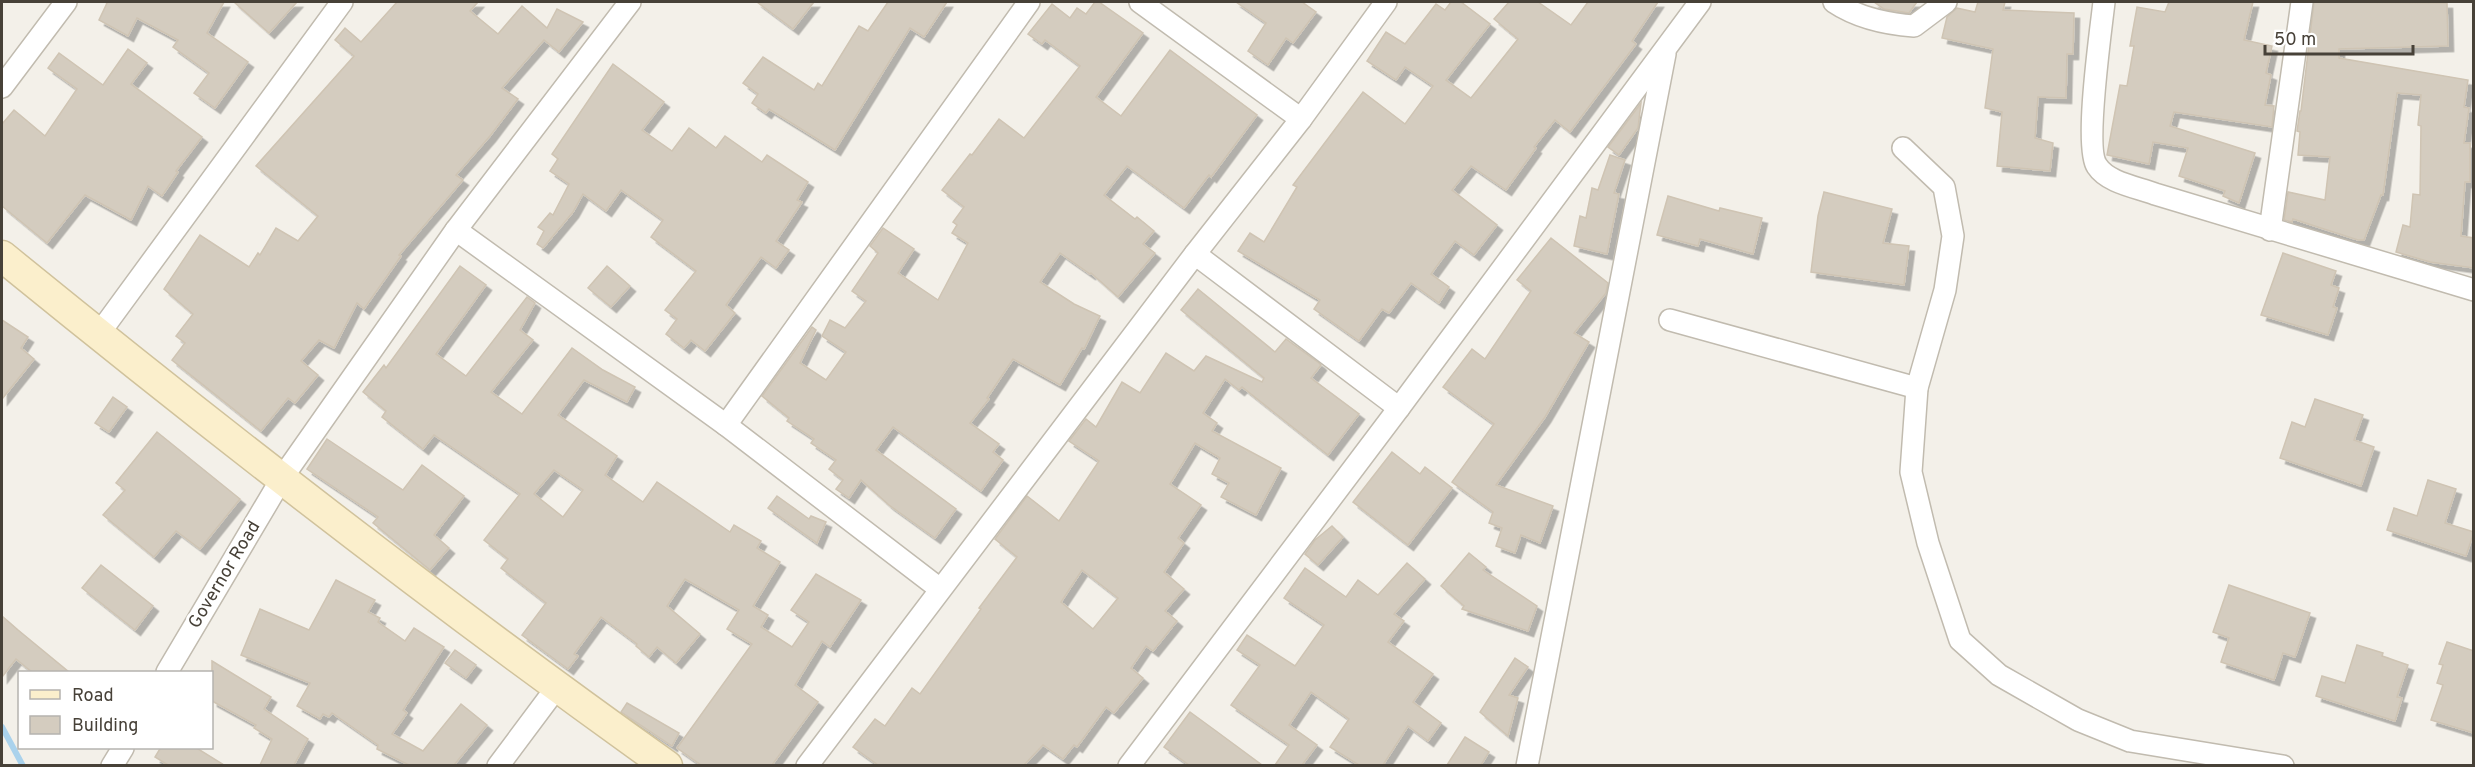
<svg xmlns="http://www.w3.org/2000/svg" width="2475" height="767" viewBox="0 0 2475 767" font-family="Overpass,sans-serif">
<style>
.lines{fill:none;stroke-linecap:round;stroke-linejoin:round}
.stream{stroke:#aad2ec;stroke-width:6}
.building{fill:#d4ccbf;stroke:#cfc4b3;stroke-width:1.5;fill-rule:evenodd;filter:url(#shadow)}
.street-casing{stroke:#c1bbaf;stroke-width:24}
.secondary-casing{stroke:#d0c29c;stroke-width:33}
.street{stroke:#fff;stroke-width:21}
.secondary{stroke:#fbefcc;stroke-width:30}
.labels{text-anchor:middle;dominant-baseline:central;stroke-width:6;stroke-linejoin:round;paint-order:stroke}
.street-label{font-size:18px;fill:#474138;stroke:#fff}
</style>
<defs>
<filter id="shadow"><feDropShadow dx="5.5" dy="5.5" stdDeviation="0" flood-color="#0004"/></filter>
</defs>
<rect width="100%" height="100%" fill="#f3f0e9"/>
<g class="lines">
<polyline class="stream" points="2,727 23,766"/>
</g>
<g class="building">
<polygon points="105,2 224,2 207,33 248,62 215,108 194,93 209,73 173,47 178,40 137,18 128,36 99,20 107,3"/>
<polygon points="234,2 297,2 269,33"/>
<polygon points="397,2 478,2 470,11 498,34 522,6 547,28 557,9 583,22 559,52 544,40 502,88 518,99 490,136 456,175 463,180 399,255 401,256 364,309 357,303 334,348 319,340 301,361 318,375 295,403 288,398 261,431 172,360 185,343 176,336 193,314 164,289 200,235 249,267 258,253 260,255 276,228 298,241 318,216 256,166 354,56 335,40 345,28 361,42"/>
<polygon points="757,2 814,2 793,29"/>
<polygon points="888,2 947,2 924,37 910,28 835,150 769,109 766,113 752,103 758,94 743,83 763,57 814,90 818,83 822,86 859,26 868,31"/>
<polygon points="1095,2 1099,2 1143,33 1096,97 1121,116 1170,50 1257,115 1211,177 1209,175 1184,208 1127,166 1104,195 1135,219 1137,217 1154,231 1143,244 1155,253 1118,297 1091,273 1090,274 1060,253 1040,282 1074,304 1100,316 1084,349 1082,348 1060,385 1013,359 987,398 989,399 970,423 999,444 993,452 1003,460 981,491 893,427 876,450 956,509 935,538 889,505 861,480 849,498 836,489 843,480 829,469 836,460 811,443 814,439 787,421 789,418 762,396 812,327 816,330 800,363 826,380 846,352 822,336 830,320 845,328 866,301 852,291 878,253 870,246 883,228 914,249 898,273 938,300 968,243 952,233 957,225 953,222 964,207 942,190 970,154 972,155 999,119 1024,138 1080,66 1045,40 1042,44 1028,34 1052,4 1070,18 1077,8 1086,14"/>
<polygon points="1236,2 1302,2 1316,12 1293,43 1286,38 1268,65 1248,51 1266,23"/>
<polygon points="1451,2 1461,2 1490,24 1446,80 1471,98 1518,39 1494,19 1509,2 1538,2 1571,25 1588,2 1658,2 1632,41 1636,44 1570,132 1555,120 1534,147 1536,148 1506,190 1471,166 1452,190 1497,225 1474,255 1455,241 1431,274 1449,287 1439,303 1411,283 1389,313 1382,309 1359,341 1314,309 1320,300 1238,251 1250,233 1264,242 1297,187 1293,185 1363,92 1405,124 1433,86 1405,67 1396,80 1367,61 1386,32 1405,44 1436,4 1445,10"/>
<polygon points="1874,2 1917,2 1909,13 1884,9"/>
<polygon points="1978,2 2005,2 2003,10 2074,13 2073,54 2067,54 2066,98 2038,97 2035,138 2053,143 2050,171 1997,166 2002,112 1985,108 1993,49 1942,38 1947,17 1957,8 1975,12"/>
<polygon points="2169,2 2253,2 2244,40 2272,46 2266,73 2271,75 2265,105 2274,106 2272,127 2174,112 2170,126 2255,153 2239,203 2223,196 2225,191 2179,176 2188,148 2153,142 2149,164 2107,155 2120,85 2127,86 2134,46 2130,46 2137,7 2165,12"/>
<polygon points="2314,2 2447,3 2448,46 2339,49 2339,58 2468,80 2464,107 2469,108 2464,143 2470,143 2470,182 2465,182 2461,236 2474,238 2474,268 2430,262 2396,252 2403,225 2410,227 2413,194 2420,195 2421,126 2418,125 2421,95 2397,93 2383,195 2381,195 2364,240 2358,240 2293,219 2292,222 2284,220 2288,192 2325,200 2330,157 2298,155 2300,132 2297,131 2300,111 2301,111"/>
<polygon points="128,49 147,63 131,84 202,137 176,171 178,172 162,196 148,186 131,220 85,195 47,243 2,206 2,124 14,110 45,136 77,89 48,68 59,53 103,85"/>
<polygon points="613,64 664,102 642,130 672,151 689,128 716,148 725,136 762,162 767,155 808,182 797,200 802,202 776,241 789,250 776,268 761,257 726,305 735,313 705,351 691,340 684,348 666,334 677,319 665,310 696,271 651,237 663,220 621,190 606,211 583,194 573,212 543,248 537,244 544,231 538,227 550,213 553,215 569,184 550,171 558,159 552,154"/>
<polygon points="1641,103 1638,128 1619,155 1608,147"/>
<polygon points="1610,155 1625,160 1614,193 1619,194 1607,254 1574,246 1580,216 1586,218 1592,188 1598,190"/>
<polygon points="1824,192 1892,209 1883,243 1909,246 1904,285 1811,272 1818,216"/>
<polygon points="1668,196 1719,211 1720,208 1762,218 1753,254 1700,239 1698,246 1657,235"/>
<polygon points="1551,238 1608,283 1606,293 1574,333 1589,342 1545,417 1496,485 1553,506 1540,543 1521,535 1515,553 1496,546 1502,528 1489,523 1493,512 1452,482 1494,424 1443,387 1472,349 1485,359 1531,291 1517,280"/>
<polygon points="2283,253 2336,271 2331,285 2339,288 2333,307 2337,308 2328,335 2261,315"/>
<path d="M460 266 486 285 436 354 466 376 527 297 535 303 520 330 533 340 491 392 522 414 572 348 603 370 635 387 627 402 584 380 558 415 617 456 605 475 643 502 657 482 730 532 734 525 761 541 757 548 780 562 753 606 768 615 761 627 792 647 809 622 791 610 816 574 861 600 830 647 822 641 795 685 818 702 772 765H701L677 748 752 644 727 629 739 610 685 579 667 606 700 634 676 663 657 647 649 657 636 646 637 644 601 617 574 654 578 656 568 669 522 635 546 603 501 568 508 559 484 540 520 494 434 435 423 449 382 417 386 411 363 392 384 365 386 368ZM554 470 583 490 563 517 534 494Z"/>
<polygon points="607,266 630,286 611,307 588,288"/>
<path d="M1198 289 1275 352 1286 339 1319 363 1321 365 1311 378 1359 414 1328 455 1242 387 1239 390 1225 379 1203 413 1217 423 1212 431 1281 468 1256 515 1221 497 1229 483 1212 474 1220 458 1195 443 1170 484 1201 505 1178 538 1184 543 1164 572 1184 589 1165 611 1177 621 1153 651 1146 646 1131 668 1143 678 1114 713 1106 707 1077 747 1074 745 1063 759 1043 745 1024 765H878L853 747 875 719 885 726 912 688 920 694 981 609 979 608 1017 557 995 539 1027 496 1059 521 1099 461 1069 441 1086 419 1096 427 1122 382 1140 393 1166 353 1194 371 1206 356 1262 382 1264 378 1181 310ZM1082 570 1118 598 1093 629 1061 602Z"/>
<polygon points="2,320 28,337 21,348 34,359 2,399"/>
<polygon points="113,397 127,407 109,432 95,423"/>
<polygon points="2315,399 2363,415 2354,440 2374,447 2361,486 2280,458 2292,422 2305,427"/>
<polygon points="157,432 240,499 200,549 176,531 154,557 103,515 125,490 116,483"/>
<polygon points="327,439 403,490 422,465 464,496 434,535 449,548 430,570 373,523 378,517 307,469"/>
<polygon points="1392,452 1420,474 1425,467 1452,488 1408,545 1353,502"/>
<polygon points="2428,480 2456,489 2445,523 2474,532 2466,556 2387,530 2394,508 2417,516"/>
<polygon points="777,496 809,519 811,516 826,522 817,543 768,508"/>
<polygon points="1332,526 1343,537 1318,565 1305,554 1315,540"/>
<polygon points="1469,553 1486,567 1483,570 1537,606 1528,631 1462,609 1464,606 1441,586"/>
<polygon points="1407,563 1425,579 1394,614 1404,621 1388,642 1433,674 1413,702 1441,723 1428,741 1408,726 1383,765 1359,765 1330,747 1349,719 1311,692 1289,725 1317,745 1302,765 1275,765 1289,745 1231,705 1260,665 1237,650 1247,635 1295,666 1324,625 1284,598 1305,568 1346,597 1358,580 1378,595"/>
<polygon points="101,565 153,606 135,630 82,588"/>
<polygon points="336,580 375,600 368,612 380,618 378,622 405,641 414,628 444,647 403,710 407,713 392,734 423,751 461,704 487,725 454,765 409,765 377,749 378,745 332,713 329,717 323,714 320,719 297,706 310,683 241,655 260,609 309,630"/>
<polygon points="2229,585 2310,613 2295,657 2283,653 2274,680 2221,662 2229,638 2213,632"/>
<polygon points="2,616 18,630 69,672 32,672 16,659 2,677"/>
<polygon points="2447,642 2474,651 2474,733 2431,720 2443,685 2437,683 2443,665 2439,664"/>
<polygon points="2357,645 2383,653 2382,656 2408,665 2397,697 2402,698 2395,721 2316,696 2322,676 2345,683"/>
<polygon points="455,650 476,665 466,678 445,663"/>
<polygon points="1515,658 1528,667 1509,695 1518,698 1508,736 1480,712"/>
<polygon points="212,661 271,697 264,709 308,739 294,765 260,765 272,739 254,728 256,725 212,701"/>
<polygon points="627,703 679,733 672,746 621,712"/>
<polygon points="1190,712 1216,731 1262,765 1189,765 1164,747"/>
<polygon points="1465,737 1489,752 1481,765 1447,765"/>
<polygon points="161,747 195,747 224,765 168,765 155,757"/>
</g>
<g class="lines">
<g class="street-casing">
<g id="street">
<polyline points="1140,2 1301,119"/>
<path d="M1834 2C1858 18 1886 24 1914 26L1946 2"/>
<path d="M2104 2C2101 29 2084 148 2097 166 2108 183 2137 187 2155 194L2474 290"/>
<polyline points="2,87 66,2"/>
<polyline points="1903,148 1944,187 1953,236 1945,290 1917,388 1911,472 1928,543 1960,640 1999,675 2078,720 2130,741 2283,766"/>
<polyline points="456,230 726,425 940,589"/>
<polyline points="2270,230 2302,2"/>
<polyline points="1195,254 1399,408"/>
<polyline points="1670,320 1917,388"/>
<polyline points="98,335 342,2"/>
<polyline points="726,425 1029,2"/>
<polyline points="167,672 282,478 456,230 630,2"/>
<polyline points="112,766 123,748"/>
<polyline points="498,766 557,687"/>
<polyline points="807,766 1195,254 1301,119 1386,2"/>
<polyline points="1129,766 1399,408 1700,2"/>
<polyline points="1527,766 1665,54"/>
</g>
</g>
<g class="secondary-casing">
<path id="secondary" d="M2 256C218 432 440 604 667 766"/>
</g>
<use href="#street" class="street"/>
<use href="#secondary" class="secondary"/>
</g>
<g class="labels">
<g class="street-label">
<text transform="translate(225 575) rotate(-59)">Governor Road</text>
</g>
</g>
<rect width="2475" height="767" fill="none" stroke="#474138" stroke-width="6"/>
<rect x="18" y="671" width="195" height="78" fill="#ffffff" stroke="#b5b3af" stroke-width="1.5"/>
<rect x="30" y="690" width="30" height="9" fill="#fbefcc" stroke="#b5b3af" stroke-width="1.5"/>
<text x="72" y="701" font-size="18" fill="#474138">Road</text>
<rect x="30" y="716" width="30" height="18" fill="#d4ccbf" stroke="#b5b3af" stroke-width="1.5"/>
<text x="72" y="731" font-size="18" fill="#474138">Building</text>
<path d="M2265 45v9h148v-9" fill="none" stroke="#474138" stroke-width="3"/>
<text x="2274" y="45" font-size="18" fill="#474138" stroke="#ffffff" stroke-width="4.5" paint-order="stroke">50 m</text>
</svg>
